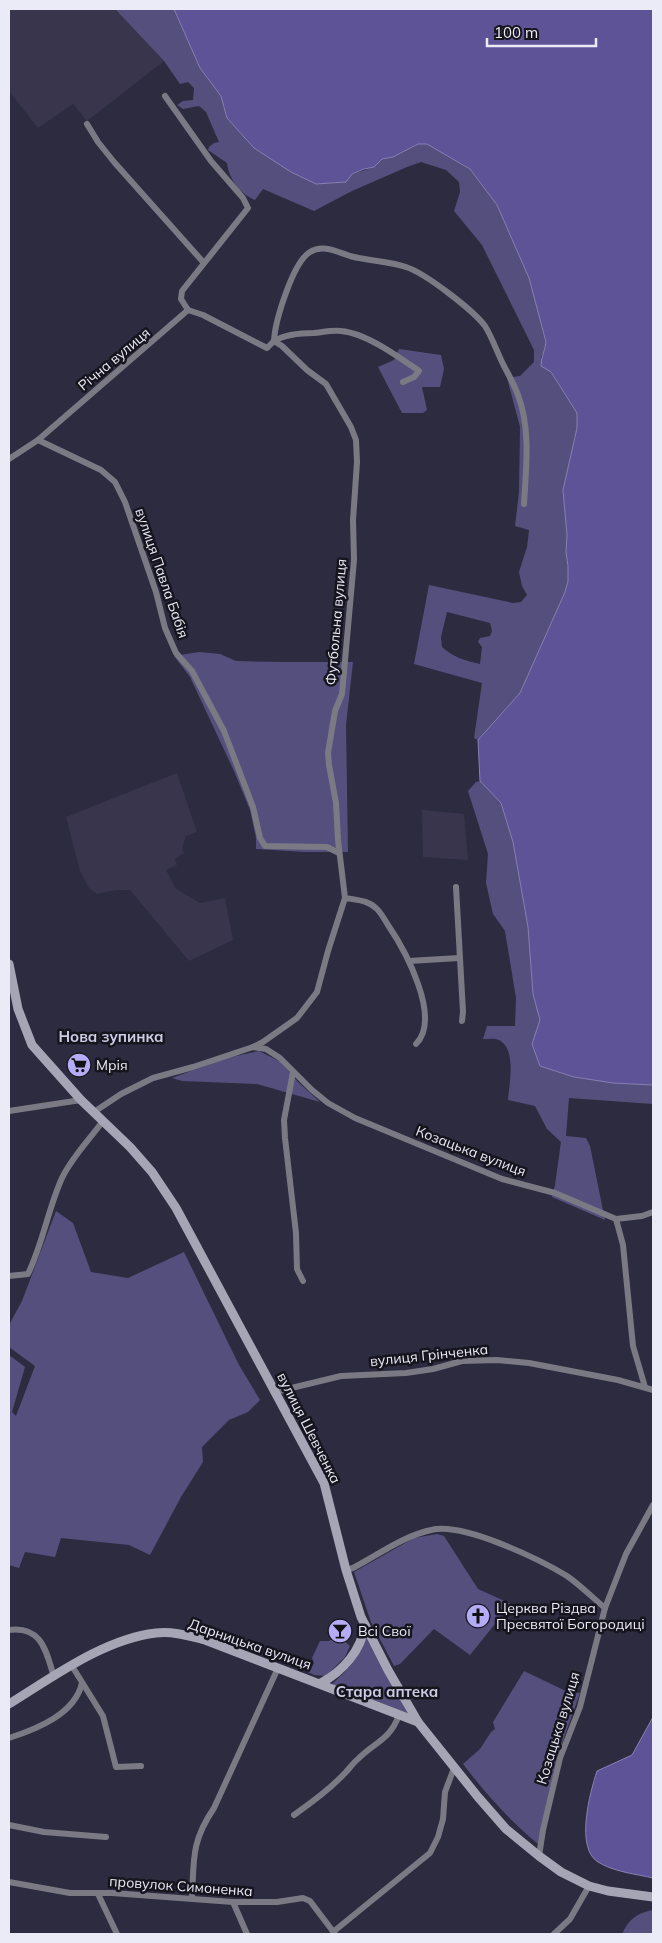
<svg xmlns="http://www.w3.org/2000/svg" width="662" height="1943" viewBox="0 0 662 1943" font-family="Mulish,sans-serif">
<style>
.built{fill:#38354d}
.green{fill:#554f7d;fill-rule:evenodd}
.water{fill:#5e5397;stroke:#8880b4}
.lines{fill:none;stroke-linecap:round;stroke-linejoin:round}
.street{stroke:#7b7a84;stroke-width:6}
.secondary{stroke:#a6a5b5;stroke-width:9}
.labels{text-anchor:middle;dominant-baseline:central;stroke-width:5;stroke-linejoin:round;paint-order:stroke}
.street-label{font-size:14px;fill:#ebeaf7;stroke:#16151e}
.poi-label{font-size:14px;fill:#ebeaf7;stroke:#16151e;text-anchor:start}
.neighbourhood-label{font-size:15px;font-weight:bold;fill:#cdcbe5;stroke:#16151e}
</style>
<rect width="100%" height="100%" fill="#2d2b3f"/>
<g class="built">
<polygon points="9,9 115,9 164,61 87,121 73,104 38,128 9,91"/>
<polygon points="177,773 197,832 186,836 182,848 184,853 175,859 177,865 166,870 176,889 200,903 225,898 233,940 189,961 130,890 116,890 97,894 89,888 80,871 66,817"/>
<polygon points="422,810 464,814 468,860 423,857"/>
</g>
<g class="green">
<path d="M115 9H174L200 68 221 96 227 118 254 148 291 172 316 184 328 182 374 167 382 159 393 157 418 144H427L470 169 497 205 508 230 529 278 546 342 545 351 541 357 577 413V428L563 490 567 535 566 552 568 566V581L565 592 520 693 478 740 474 738 482 683 414 664 429 585 513 603 521 602 527 595 522 586 519 572 527 547 529 530 515 526 519 492 520 427 507 378 520 376 534 362V350L482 245 454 211 460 192 459 182 446 170 421 162 407 167 352 191 314 211 263 189 255 200C240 194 229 179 227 163L208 150 209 147 214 143 219 142 206 112 199 106 183 109 177 105 183 101 193 100 194 88 188 82 180 84 164 61ZM447 612 490 623 492 631 490 636 480 638 478 642 482 647 480 664C466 661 453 657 442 647L441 637Z"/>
<polygon points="399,349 441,355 444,369 440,387 422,387 427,410 423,413 402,413 378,367 394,360"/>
<polygon points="199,652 220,654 236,661 283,662 353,662 346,725 348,852 305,852 256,849 256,838 250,810 234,771 190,677 174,656"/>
<path d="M480 781 501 803 513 842 528 927 533 994 541 1020 532 1044 540 1066 574 1077 613 1083 653 1085V1104L569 1098 566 1136 586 1138 590 1146 605 1220 552 1197 555 1185 561 1142 547 1129 535 1106 508 1100C509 1085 517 1049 499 1040 495 1038 488 1039 483 1039L487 1026H515L516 998 505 931 493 914 486 883 488 854 468 791 476 782Z"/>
<polygon points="259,1051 281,1062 298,1082 320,1102 257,1084 182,1081 172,1078 226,1058"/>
<polygon points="56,1211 73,1223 91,1272 128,1278 184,1252 239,1365 260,1400 248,1412 229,1420 202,1447 203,1462 181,1497 150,1555 129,1545 61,1538 55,1557 25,1552 19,1568 9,1565 9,1355 25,1367 12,1412 16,1416 35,1366 9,1347 9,1325 22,1301"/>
<polygon points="437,1534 444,1536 478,1589 511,1604 470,1655 434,1629 400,1664 394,1666 371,1622 354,1572 414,1538"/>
<path d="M366 1637 409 1716 332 1684C347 1671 360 1657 366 1637Z"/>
<polygon points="334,1638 342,1639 350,1646 345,1657 326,1676 314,1675 306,1671 311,1669 314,1663 312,1658 320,1641 329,1641"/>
<path d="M524 1671 568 1692 580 1693 557 1757 538 1844C509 1820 486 1794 463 1764L480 1749 491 1732 495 1729 493 1722Z"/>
<path d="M653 1910V1934H622C629 1919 637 1913 653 1910Z"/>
</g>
<g class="water">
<path d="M174 9H653V1085L613 1083 574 1077 540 1066 532 1044 540 1020 533 994 528 927 513 842 501 803 480 781 478 740 520 693 565 592 568 581V566L566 552 567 535 563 490 577 428V413L551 372 541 366C541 357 545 351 546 342L529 278 508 230 497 205 470 169 427 144H418L393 157 382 159 374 167 364 169 352 174 346 182 316 184 291 172 254 148 227 118 221 96 200 68Z"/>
<path d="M653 1717V1878C636 1874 614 1872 598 1862 575 1848 590 1792 597 1771L632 1755Z"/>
</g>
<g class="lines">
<g class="street">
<polyline points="165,96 211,161 243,198 248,208 182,291 181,299 188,310"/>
<polyline points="87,124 98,142 114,162 204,263"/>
<path d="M188 310 203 315 267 348 274 341 282 346 307 370 326 384 351 427 356 440 357 462 353 520 354 560 342 694 335 711 328 753 329 765 336 803 338 840 345 898C357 900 368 900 377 909 381 913 385 920 388 925 405 950 442 1018 416 1044"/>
<path d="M274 341C275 321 293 262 310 252 323 244 337 252 350 256 369 261 388 261 406 267 425 273 473 310 485 326 492 337 497 352 503 364 508 374 514 384 518 395 531 429 526 469 524 504"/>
<path d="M274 341C286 334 300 333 314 333 323 332 333 330 341 331 366 333 399 357 419 371L414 377 403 382"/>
<polyline points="38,440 101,470 115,482 125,502 156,592 165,628 176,653 192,671 224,731 253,807 260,838 265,846 327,847 339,853"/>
<polyline points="9,459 38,440 188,310"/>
<polyline points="456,887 463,1012 462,1021"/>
<polyline points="409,961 459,958"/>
<polyline points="253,1047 263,1042 297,1018 317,992 328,951 345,898"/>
<polyline points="293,1072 284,1120 285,1138 296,1233 297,1269 303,1281"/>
<polyline points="9,1111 81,1100"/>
<polyline points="94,1112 121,1094 153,1078 193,1067 253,1047 266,1049 280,1058 312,1090 328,1103 355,1118 396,1135 502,1179 555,1193 616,1219 642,1216 653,1212"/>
<polyline points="616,1219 623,1245 633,1346 645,1387"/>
<path d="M9 1276 28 1274C43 1243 48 1209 62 1178 72 1157 89 1140 103 1121"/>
<polyline points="275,1392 341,1376 406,1373 433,1369 462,1361 497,1360 529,1363 618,1380 653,1390"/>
<path d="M346 1570 353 1568C378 1555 403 1536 431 1530 463 1522 539 1559 567 1576 580 1585 593 1598 605 1608"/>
<path d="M9 1630C42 1626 46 1651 54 1677"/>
<polyline points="72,1666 103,1716 116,1767 141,1766"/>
<path d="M9 1738C37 1729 75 1714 82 1683"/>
<path d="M294 1815C312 1802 330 1789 345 1773 349 1769 353 1763 358 1759 375 1742 390 1740 399 1715"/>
<polyline points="9,1825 44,1832 106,1837"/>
<polyline points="539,1856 543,1830 560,1758 580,1707 605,1608 626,1554 653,1505"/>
<polyline points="9,1882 70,1893 112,1893 233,1902 277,1902 303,1898 310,1901 335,1934"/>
<polyline points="98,1894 117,1934"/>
<path d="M192 1898C194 1859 191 1842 214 1808L278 1668"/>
<polyline points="233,1902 247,1934"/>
<polyline points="333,1932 430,1853 438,1837 443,1819 445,1792 454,1768"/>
<polyline points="554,1934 570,1919 589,1886"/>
</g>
<g class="secondary">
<polyline points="9,964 18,1009 32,1045 81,1100 130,1147 152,1172 176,1208 275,1392 324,1483 346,1570 361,1617 388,1670 418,1722 478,1797 506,1829 539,1856 561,1872 589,1886 608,1891 653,1897"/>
<path d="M321 1683C343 1671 361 1651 365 1625"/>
<path d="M9 1704C53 1677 104 1639 156 1633 173 1631 189 1636 205 1640L418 1722"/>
</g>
</g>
<defs>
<g id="supermarket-disc" transform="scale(1.25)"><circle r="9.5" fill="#b5acf8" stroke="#16151e"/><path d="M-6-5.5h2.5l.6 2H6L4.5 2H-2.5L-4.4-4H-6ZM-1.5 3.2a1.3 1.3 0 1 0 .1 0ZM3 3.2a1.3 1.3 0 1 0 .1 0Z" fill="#111"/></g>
<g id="church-disc" transform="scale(1.25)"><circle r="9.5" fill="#b5acf8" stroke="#16151e"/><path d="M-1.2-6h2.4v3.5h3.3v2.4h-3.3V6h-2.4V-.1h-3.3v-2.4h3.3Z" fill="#111"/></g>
<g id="bar-disc" transform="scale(1.25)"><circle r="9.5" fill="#b5acf8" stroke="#16151e"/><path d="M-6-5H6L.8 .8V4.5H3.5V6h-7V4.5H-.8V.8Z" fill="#111"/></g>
</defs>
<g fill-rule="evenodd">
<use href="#supermarket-disc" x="79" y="1065"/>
<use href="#church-disc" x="478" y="1616"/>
<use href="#bar-disc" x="340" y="1631"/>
</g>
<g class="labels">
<g class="street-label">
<text transform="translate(114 359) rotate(-40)">Річна вулиця</text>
<text transform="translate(162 573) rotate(71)">вулиця Павла Бабія</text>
<text transform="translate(336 622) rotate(-85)">Футбольна вулиця</text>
<text transform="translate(471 1151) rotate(21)">Козацька вулиця</text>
<text transform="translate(429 1355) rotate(-6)">вулиця Грінченка</text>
<text transform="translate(309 1428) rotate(63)">вулиця Шевченка</text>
<text transform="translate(250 1644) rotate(19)">Дарницька вулиця</text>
<text transform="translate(558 1728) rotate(-73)">Козацька вулиця</text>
<text transform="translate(181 1886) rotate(4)">провулок Симоненка</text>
</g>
<g class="poi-label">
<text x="96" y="1065">Мрія</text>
<text x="496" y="1608">Церква Різдва<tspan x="496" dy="16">Пресвятої Богородиці</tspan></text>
<text x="358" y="1631">Всі Свої</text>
</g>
<g class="neighbourhood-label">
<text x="111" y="1036">Нова зупинка</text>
<text x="387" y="1691">Стара аптека</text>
</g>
</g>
<rect width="662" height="1943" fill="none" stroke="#ebeaf7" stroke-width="20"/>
<path d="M487 38v8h109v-8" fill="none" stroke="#ebeaf7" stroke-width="2.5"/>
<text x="494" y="38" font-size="15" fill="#ebeaf7" stroke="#16151e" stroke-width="4" paint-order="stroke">100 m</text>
</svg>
